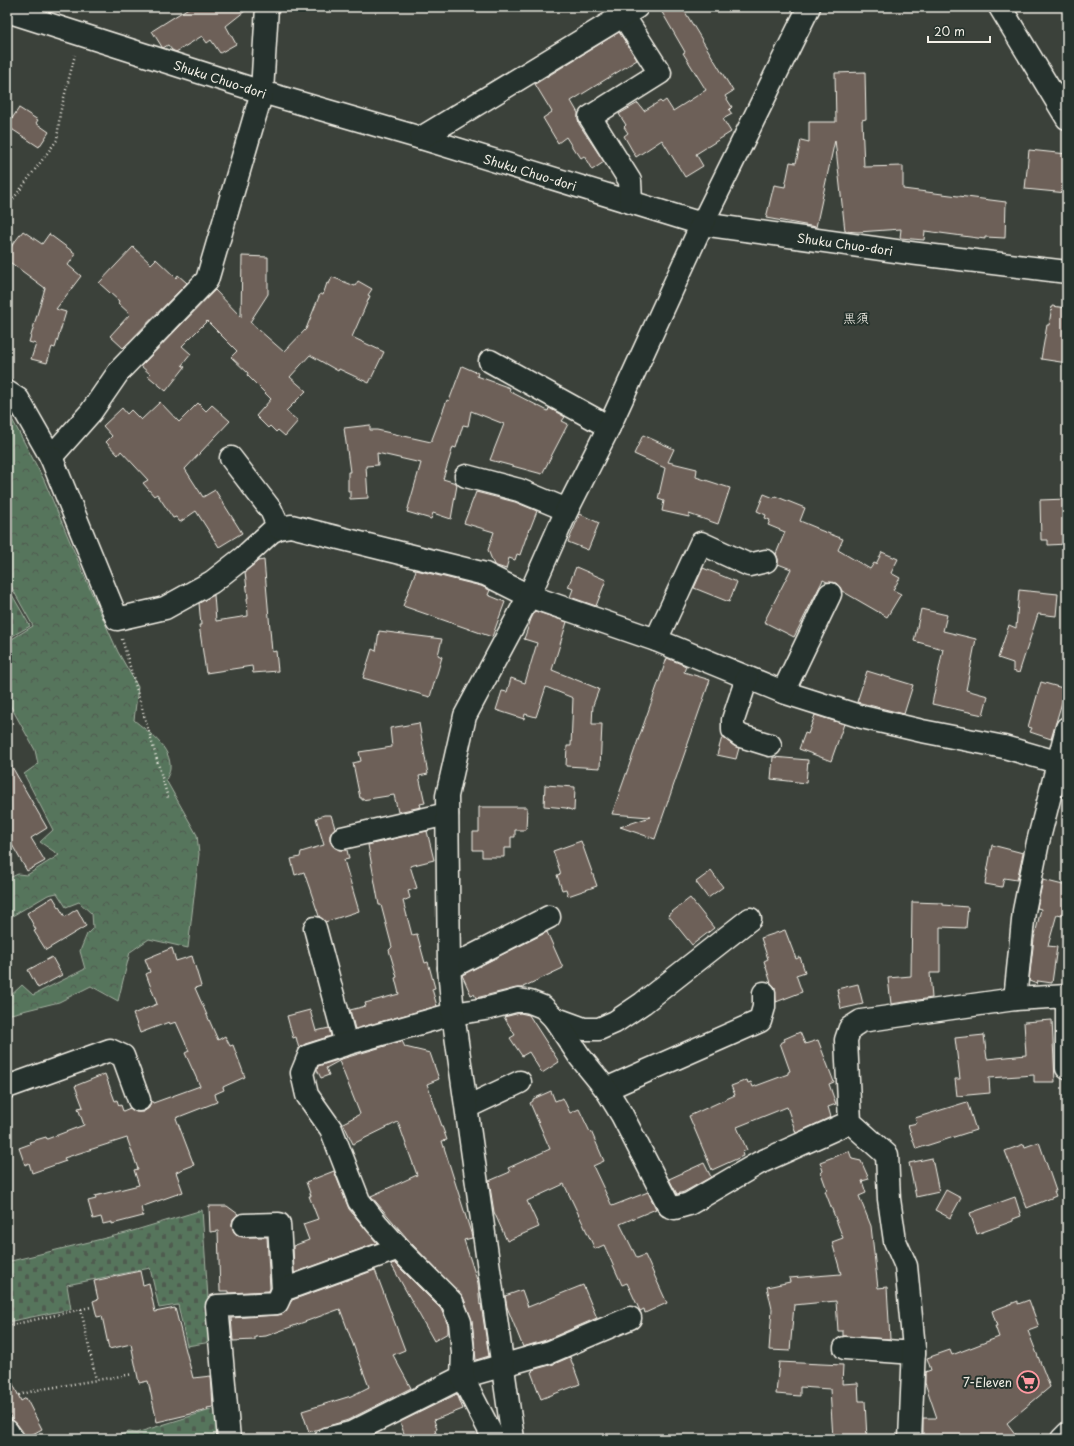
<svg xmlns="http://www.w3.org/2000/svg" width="1074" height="1446" viewBox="0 0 1074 1446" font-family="'Playpen Sans','Klee One',sans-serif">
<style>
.forest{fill:url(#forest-crowns);stroke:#a5b2a2}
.cemetery{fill:url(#cemetery-stones);stroke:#a5b2a2}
.building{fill:#6d6159;stroke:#f4f1e8}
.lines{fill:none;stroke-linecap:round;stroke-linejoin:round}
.minor-casing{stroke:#f4f1e8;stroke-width:25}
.path{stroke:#f4f1e8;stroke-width:2.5;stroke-dasharray:1 3;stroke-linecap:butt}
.minor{stroke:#26332d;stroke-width:22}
.labels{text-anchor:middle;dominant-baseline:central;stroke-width:4;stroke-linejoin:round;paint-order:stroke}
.street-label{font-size:12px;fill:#f4f1e8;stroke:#26332d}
.poi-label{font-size:12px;fill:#f4f1e8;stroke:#26332d;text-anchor:end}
.neighbourhood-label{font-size:13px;fill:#f4f1e8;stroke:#26332d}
</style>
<defs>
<pattern id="forest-crowns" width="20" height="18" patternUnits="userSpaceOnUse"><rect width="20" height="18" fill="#56745c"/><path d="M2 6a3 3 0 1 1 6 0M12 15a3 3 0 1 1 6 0" fill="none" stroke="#4f5c50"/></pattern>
<pattern id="cemetery-stones" width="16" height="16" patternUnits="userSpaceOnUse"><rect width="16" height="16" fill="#56745c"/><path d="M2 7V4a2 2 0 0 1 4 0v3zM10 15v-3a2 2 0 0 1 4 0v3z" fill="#4f5c50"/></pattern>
</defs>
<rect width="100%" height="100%" fill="#3b413a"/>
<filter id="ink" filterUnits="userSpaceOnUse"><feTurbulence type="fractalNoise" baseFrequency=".025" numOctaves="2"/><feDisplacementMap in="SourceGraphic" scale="8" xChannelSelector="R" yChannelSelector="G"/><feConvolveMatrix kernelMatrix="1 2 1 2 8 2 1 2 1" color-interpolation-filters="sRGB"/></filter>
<g filter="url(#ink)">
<path class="forest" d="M7 417 13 421 44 480 96 603 118 652 138 687 134 720C148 732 172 747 170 769 170 772 167 777 166 780L197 835 199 854 188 948 149 939 130 952 118 1001 91 986 59 1002 7 1015V999L22 985 33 995 85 969 80 951 87 934 93 928 92 914 79 902 66 907 57 893 48 895 7 919V879L18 874 27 875 59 855 40 842 53 830 24 774 38 764 35 750 10 705H7V642L33 626 7 579Z"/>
<g class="cemetery">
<polygon points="7,586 30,626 7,639"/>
<polygon points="202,1210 211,1342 187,1346 178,1305 159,1308 150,1268 67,1285 71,1309 7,1322 7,1262 126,1233"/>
<polygon points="217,1408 220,1439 108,1439 129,1432 136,1433"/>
</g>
<g class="building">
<polygon points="190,7 250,7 226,26 236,44 220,53 211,40 207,43 202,36 176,52 172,50 168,45 163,48 162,47 152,31"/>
<polygon points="659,7 682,7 733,91 725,96 732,107 729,110 732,114 723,119 731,132 696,154 703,166 685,177 662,140 636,157 624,136 628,133 624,127 626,125 619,114 638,103 644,111 660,101 662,103 666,100 673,111 706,90 683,53 685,52"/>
<polygon points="619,32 637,60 571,101 578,113 578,118 579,124 604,162 592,170 584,156 581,158 577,152 576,153 566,137 558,143 543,118 552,112 535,84"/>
<polygon points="865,72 866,119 862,120 864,167 903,166 903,189 1006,202 1005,238 985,237 985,239 925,231 924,240 900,238 901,229 858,232 845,231 835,140 816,227 766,218 774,185 785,187 790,162 796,163 801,140 809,142 809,122 836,122 835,73"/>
<polygon points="19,108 38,120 36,123 49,132 39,147 7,126"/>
<polygon points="1029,150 1067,154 1067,193 1025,189"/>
<polygon points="23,231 42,244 49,234 76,254 68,265 81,276 56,309 66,312 55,348 52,347 47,363 31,359 36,344 29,342 45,288 7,260 7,252"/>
<polygon points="133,247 151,264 156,259 176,278 178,275 187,283 123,348 110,336 130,314 118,303 119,301 99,283"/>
<polygon points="242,256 268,257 268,294 250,322 284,352 306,329 320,294 323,295 327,283 329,284 332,277 355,286 358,281 372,289 368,295 370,296 352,337 384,352 369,383 339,369 338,371 310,355 290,377 306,391 286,411 298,421 285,436 278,430 276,432 270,426 268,428 256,416 271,399 247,375 248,373 231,357 237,351 207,321 182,346 191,354 182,365 185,367 166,391 148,376 150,374 141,366 215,290 241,317"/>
<polygon points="1052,306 1067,308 1067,363 1041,359 1047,325 1049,325"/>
<polygon points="462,366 478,373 477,376 510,388 509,391 548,411 549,408 565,417 562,421 568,424 542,474 490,460 504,424 471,411 468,426 463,425 456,448 453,447 443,479 456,483 457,485 451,519 433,513 431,519 407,512 421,463 377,453 378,465 366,466 368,498 350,499 350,491 348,491 348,472 350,472 344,428 370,425 370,430 377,430 431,442 447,400 449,401"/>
<polygon points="160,402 179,422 198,403 206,411 212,405 230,421 185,469 203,497 215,490 242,533 219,547 196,511 180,522 176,517 173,518 157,494 154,496 143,483 148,480 121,451 118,455 106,442 112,436 103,426 122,408 127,414 131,410 141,420"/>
<polygon points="643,435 674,449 668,462 697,469 696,477 730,488 718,524 689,514 689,517 662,511 664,501 658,499 665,468 634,454"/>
<polygon points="476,492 515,502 537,511 530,529 529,529 520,555 517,554 515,560 509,558 506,569 494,565 488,550 494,532 464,523"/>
<polygon points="764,494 774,498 775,496 805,508 800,521 817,528 817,529 843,539 838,550 870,569 874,563 876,564 882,552 898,559 891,573 900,578 893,590 901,594 887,617 842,591 840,587 836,583 827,582 823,580 794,637 764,622 791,569 778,564 778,559 776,554 785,532 768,525 770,520 765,518 766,515 757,511"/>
<polygon points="1067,499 1067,544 1048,545 1048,540 1041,540 1040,500"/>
<polygon points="580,514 599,523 588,550 568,542"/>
<polygon points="264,560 272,652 276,651 278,671 253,673 252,666 206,673 199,625 201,625 199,603 214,595 216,621 248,616 247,598 248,598 245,572 258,561"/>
<polygon points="576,567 606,580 596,606 570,597 573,589 568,587"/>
<polygon points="703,568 737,582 729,602 694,588"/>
<polygon points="416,570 481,586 490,590 488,595 505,602 492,637 403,606"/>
<polygon points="1019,590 1058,594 1056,616 1038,614 1019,673 1013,671 1013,663 998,658 1009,625 1016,628"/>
<polygon points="921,609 947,615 943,631 976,639 966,690 988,696 983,715 932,704 943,649 914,641"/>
<polygon points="535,611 567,622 552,670 599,689 593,705 592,724 602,724 600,768 566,766 567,746 571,746 573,698 546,687 536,717 525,714 524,719 496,710 502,691 507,692 511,678 525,683 537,643 524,639 531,619"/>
<polygon points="379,631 442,639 438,655 442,657 430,697 363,678 372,649 376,651"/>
<polygon points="667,658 686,666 684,672 710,680 655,839 620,827 650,817 612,814"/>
<polygon points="867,671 913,685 904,714 857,702"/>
<polygon points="1041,682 1066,689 1051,739 1030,732 1032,728 1028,727"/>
<polygon points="815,715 844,724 831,761 799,749 805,733 808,734"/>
<polygon points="419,723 428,774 419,776 425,803 420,804 421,807 398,812 394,795 362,800 362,798 360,798 353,763 361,761 359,752 392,747 390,728"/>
<polygon points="722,737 734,746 739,748 736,759 717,755"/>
<polygon points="773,757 808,760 806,783 771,779"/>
<polygon points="7,758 47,828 31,838 45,861 27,871 7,836"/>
<polygon points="545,785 575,787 574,811 566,808 544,806"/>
<polygon points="479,807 527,807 526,830 515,830 515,837 511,837 511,848 504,848 504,857 482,857 482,850 473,850 473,832 479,832"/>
<polygon points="324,815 331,815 335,828 330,835 330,841 333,846 339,850 347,850 349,859 344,860 359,911 325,922 319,916 304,872 295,875 291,859 300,857 301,852 324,845 316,818"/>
<polygon points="427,831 434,860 410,866 417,888 408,891 410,898 403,901 412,935 417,934 425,963 428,962 435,988 432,989 437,1006 355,1029 350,1010 366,1006 365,1003 399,994 395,978 397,977 389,950 392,947 381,905 379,905 368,845"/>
<polygon points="581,841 597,886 568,896 566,889 562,890 557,875 561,874 553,851"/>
<polygon points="992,845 1023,853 1017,880 1004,878 1002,887 985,884"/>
<polygon points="711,871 723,887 708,898 696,882"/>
<polygon points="1043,880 1067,886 1067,892 1062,915 1057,914 1048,946 1057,947 1052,983 1038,981 1037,984 1029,981 1034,939 1041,909 1037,908"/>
<polygon points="53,897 65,917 77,909 86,926 46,950 34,931 36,930 27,913"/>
<polygon points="690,898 714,928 692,945 668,915"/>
<polygon points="912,902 943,903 943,905 968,907 966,928 940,927 940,973 930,973 932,998 891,1004 888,978 911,976"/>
<polygon points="785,930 796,959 800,957 805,972 796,975 802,992 776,1002 775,987 771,983 764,961 768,959 761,938"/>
<polygon points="547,932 563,968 523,987 523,988 516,988 476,998 474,994 471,995 462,975"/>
<polygon points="172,948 176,961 192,956 201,986 195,988 218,1040 225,1036 230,1046 233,1045 245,1077 223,1087 224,1090 215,1094 217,1102 176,1118 194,1165 176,1172 183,1192 141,1207 143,1216 112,1224 112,1222 103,1224 101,1217 93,1219 88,1201 96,1199 95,1196 139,1185 134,1170 138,1169 127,1138 64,1158 66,1161 32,1173 29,1163 25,1165 19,1148 30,1144 29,1142 46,1137 47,1139 84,1125 78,1108 83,1107 75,1086 105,1074 115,1101 117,1100 119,1106 121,1105 123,1111 130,1108 136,1112 143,1112 149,1108 151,1100 153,1103 200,1086 185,1053 189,1051 176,1022 170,1024 169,1022 140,1033 133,1014 157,1004 146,974 150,972 145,959"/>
<polygon points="52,957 62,975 38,988 28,970"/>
<polygon points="858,984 863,1004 841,1009 837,989"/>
<polygon points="310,1010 316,1031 329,1028 331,1036 305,1044 299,1049 296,1037 293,1038 287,1016"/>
<polygon points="520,1013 529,1015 559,1062 542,1073 529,1052 522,1056 510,1038 515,1035 504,1017"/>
<polygon points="1052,1020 1055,1082 1034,1082 1034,1075 989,1078 990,1093 957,1096 955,1079 960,1079 955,1038 984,1035 987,1059 1026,1055 1024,1022"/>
<polygon points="800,1032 805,1044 818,1040 834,1082 829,1084 836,1104 828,1107 831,1117 796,1133 787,1107 737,1127 747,1150 742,1152 743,1156 712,1170 689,1116 735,1095 731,1086 747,1080 748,1083 751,1082 753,1087 788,1074 788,1072 790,1071 780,1043 785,1041 784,1039"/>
<polygon points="402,1041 405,1047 430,1053 439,1079 427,1084 447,1140 442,1141 472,1236 472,1238 464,1240 478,1283 480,1305 481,1304 489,1356 476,1360 472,1321 463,1297 411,1243 371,1196 417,1175 398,1122 353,1144 343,1123 360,1114 339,1061 326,1068 329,1075 321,1078 317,1070 318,1066"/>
<polygon points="551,1091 555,1101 563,1098 570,1113 579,1109 590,1132 591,1131 604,1161 593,1166 612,1206 648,1192 656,1209 620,1224 637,1258 645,1255 667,1303 645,1313 644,1309 640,1311 627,1283 622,1285 604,1245 595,1249 564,1184 527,1201 539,1227 507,1241 494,1212 489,1181 510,1172 508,1168 550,1149 530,1103 533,1101 533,1099"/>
<polygon points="967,1102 976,1130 916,1149 908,1125 917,1123 915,1118"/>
<polygon points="1039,1142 1056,1191 1054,1191 1056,1196 1027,1208 1005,1151 1024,1144 1025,1147"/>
<polygon points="849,1151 852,1159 861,1161 869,1179 862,1181 866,1193 859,1196 871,1226 878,1288 887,1287 890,1339 843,1336 843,1331 838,1331 836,1301 794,1305 790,1351 769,1350 772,1309 767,1287 790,1282 789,1278 841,1274 832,1242 843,1238 825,1191 827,1190 821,1173 823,1171 820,1162"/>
<polygon points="932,1158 939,1192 916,1197 909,1163"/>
<polygon points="704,1163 711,1177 684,1192 677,1194 669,1179"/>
<polygon points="334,1171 349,1209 377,1243 294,1273 293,1246 309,1240 303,1224 318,1219 309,1196 311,1196 306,1182"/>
<polygon points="946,1190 961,1198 950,1218 935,1210"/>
<polygon points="1015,1197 1021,1216 1013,1219 1013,1221 977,1234 970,1213"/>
<polygon points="209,1206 227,1206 238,1214 233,1219 232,1225 234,1232 238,1236 244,1237 267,1237 270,1288 269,1291 229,1293 229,1291 220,1291 218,1231 210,1232"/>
<polygon points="395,1263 441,1309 448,1325 448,1333 434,1341 391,1264"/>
<polygon points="375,1270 405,1350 393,1355 411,1388 348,1420 309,1432 302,1411 351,1396 369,1387 340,1309 266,1336 255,1337 255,1340 233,1341 231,1318 278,1315 284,1313 292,1300"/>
<polygon points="140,1271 143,1285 149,1283 155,1312 175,1308 193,1378 211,1376 213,1407 207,1408 208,1410 157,1422 148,1381 139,1383 131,1344 109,1349 102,1316 97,1317 93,1301 98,1299 94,1281"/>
<polygon points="583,1285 597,1318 546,1340 523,1347 507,1307 505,1296 522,1290 528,1307"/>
<polygon points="1029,1300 1039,1327 1028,1331 1050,1387 1007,1423 1019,1439 923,1439 923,1418 937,1418 925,1383 925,1372 931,1370 927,1358 950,1350 952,1355 999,1337 995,1326 997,1326 992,1311 1018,1301 1018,1304"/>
<polygon points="570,1357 580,1384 541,1399 531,1372 533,1371 532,1370 554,1364"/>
<polygon points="779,1362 843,1365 842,1384 858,1383 859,1401 865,1401 867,1439 833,1439 830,1389 800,1387 800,1396 776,1394"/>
<polygon points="7,1371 21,1401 26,1398 42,1429 24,1439 23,1432 17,1424 12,1420 7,1409"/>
<polygon points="457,1394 463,1409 434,1420 437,1429 435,1430 438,1439 406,1439 400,1422"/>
</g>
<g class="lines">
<g class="minor-casing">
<g id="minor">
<polyline points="1000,7 1067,118"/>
<polyline points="7,11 262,92 421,138 702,224 910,253 1067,272"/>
<polyline points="623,15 660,73 590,117 630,181 631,202"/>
<polyline points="421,138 637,7"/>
<polyline points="490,361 609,427"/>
<polyline points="7,392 18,399 51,457 91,412 120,370 207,280 262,92 267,7"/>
<polyline points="51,457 117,619 165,608 212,582 244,557 271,532 279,528 291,526 485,574 529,596 656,640 783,692 862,717 922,731 1004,747 1067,765"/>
<polyline points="231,458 271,510 279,528"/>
<polyline points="466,476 519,490 567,510"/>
<polyline points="656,640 701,543 749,565 766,561"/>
<polyline points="747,678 733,720 733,730 741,736 770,745"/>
<polyline points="783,692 830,594"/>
<polyline points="342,838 447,814"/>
<polyline points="315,928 346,1044"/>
<polyline points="449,968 549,917"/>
<polyline points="1015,999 1024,911 1038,842 1067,728"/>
<polyline points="1067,1007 1067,1068"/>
<polyline points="554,1018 584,1029 599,1029 615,1022 643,1003 750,919"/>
<polyline points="7,1087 110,1050 123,1056 139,1100"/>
<polyline points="606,1089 760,1021 764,1007 764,993"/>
<polyline points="467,1107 520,1082"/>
<polyline points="244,1225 279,1224 283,1290"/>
<polyline points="845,1348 914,1353"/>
<polyline points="7,1431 12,1439"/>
<polyline points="229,1439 217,1306 277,1303 283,1290 399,1248"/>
<polyline points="326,1439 351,1433 462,1377 550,1352 630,1318"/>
<polyline points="496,1439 493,1437 462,1377 463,1353 460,1322 452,1302 402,1252 377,1224 359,1201 331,1129 307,1095 302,1073 309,1056 346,1044 453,1014 485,1009 519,1000 530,1002 543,1007 554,1018 580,1057 606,1089 622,1115 669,1206 675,1208 689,1204 759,1163 850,1122"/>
<polyline points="513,1439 453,1014 449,968 447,796 465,716 529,596 567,510 609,427 702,224 809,7"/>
<polyline points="910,1439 914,1348 906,1266 895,1241 889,1199 887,1155 850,1122 846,1040 850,1028 861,1021 1015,999 1067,996"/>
<polyline points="1062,1439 1067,1434"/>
</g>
</g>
<g class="path">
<polyline points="11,202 57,140 60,113 75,55"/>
<polyline points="122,639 168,798"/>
<polyline points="81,1309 96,1380"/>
<polyline points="7,1326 91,1307"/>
<polyline points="19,1395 37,1390 133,1374"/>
</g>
<use href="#minor" class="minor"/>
</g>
</g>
<defs>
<g id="supermarket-ring" transform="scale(1.15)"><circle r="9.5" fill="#26332d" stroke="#ff9aa2" stroke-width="1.5"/><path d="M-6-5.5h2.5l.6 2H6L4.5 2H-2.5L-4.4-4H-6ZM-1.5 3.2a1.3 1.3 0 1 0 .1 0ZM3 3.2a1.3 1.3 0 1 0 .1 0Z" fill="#ff9aa2"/></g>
</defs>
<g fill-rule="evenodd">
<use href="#supermarket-ring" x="1028" y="1382"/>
</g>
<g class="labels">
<g class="street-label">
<text transform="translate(220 79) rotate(18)">Shuku Chuo-dori</text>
<text transform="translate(530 172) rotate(17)">Shuku Chuo-dori</text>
<text transform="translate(845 244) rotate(8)">Shuku Chuo-dori</text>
</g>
<g class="poi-label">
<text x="1012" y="1382">7-Eleven</text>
</g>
<g class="neighbourhood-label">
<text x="856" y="317">黒須</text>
</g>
</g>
<rect width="1074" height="1446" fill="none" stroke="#26332d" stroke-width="24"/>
<rect x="12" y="12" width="1050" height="1422" fill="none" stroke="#f4f1e8" stroke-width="1.5" filter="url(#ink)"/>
<path d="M928 36v6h62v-6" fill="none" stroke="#f4f1e8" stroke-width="2"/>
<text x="934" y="36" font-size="12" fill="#f4f1e8" stroke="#26332d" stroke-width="3" paint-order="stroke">20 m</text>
</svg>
